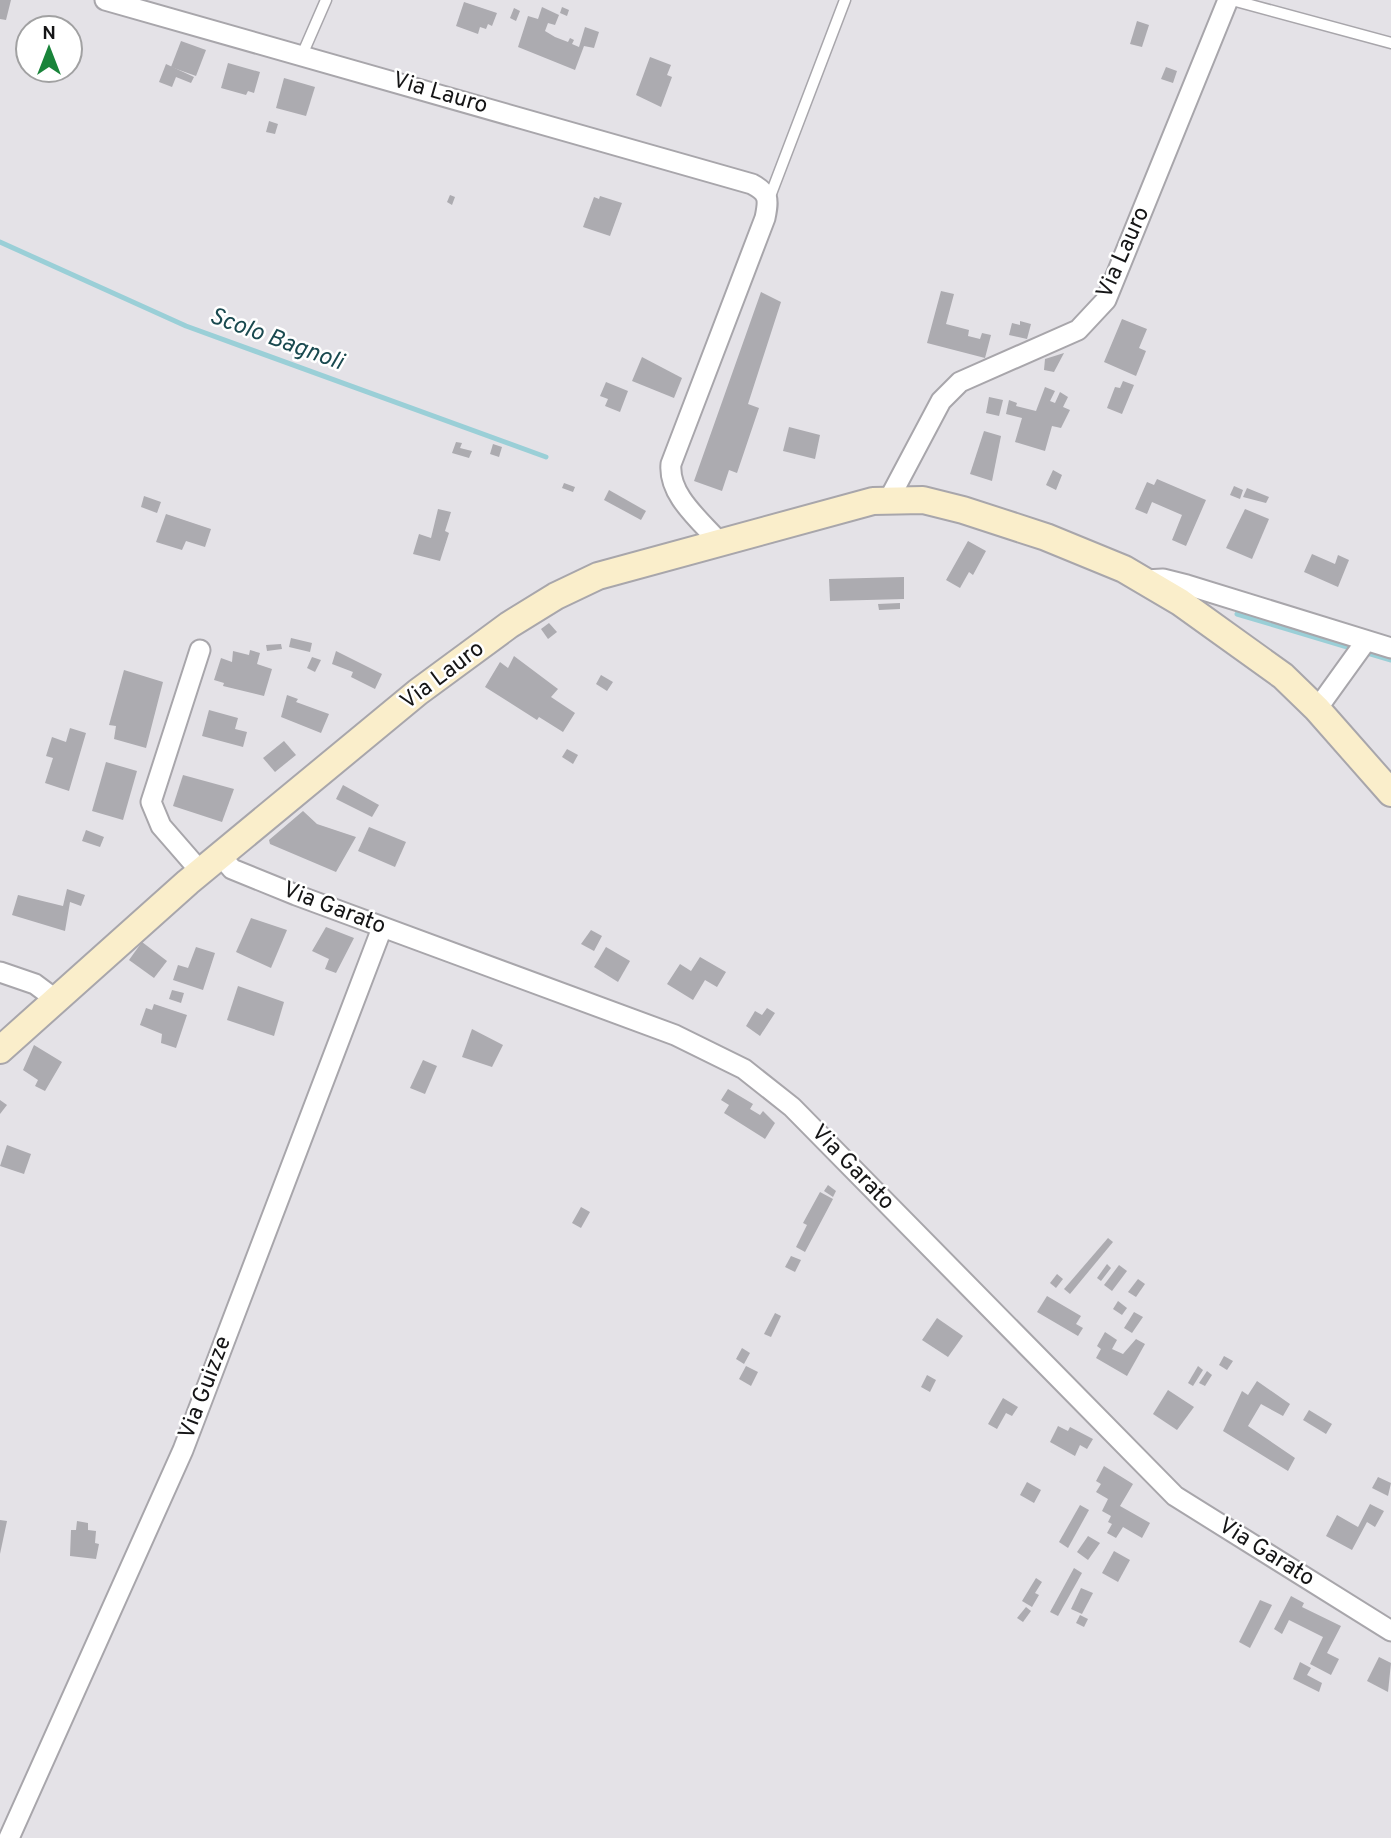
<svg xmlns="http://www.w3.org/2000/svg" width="1391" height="1838" viewBox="0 0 1391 1838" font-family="Overpass,sans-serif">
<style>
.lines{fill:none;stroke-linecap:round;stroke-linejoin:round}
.stream{stroke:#9acfd7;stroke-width:5}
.building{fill:#acabb0}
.lane-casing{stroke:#a8a6ab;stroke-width:13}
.street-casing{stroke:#a8a6ab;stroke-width:23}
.secondary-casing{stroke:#a8a6ab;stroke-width:30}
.lane{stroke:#fff;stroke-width:10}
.street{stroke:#fff;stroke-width:19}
.secondary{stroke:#faeecb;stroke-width:26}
.labels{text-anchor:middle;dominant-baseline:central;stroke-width:5;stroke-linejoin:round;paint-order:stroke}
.street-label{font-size:23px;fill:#151516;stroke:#fff}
.water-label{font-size:24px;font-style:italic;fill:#19494f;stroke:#fff}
</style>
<rect width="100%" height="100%" fill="#e4e2e7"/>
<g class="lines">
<g class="stream">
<polyline points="0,242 186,326 546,457"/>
<polyline points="1237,614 1354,649"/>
<polyline points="1364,652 1391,660"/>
</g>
</g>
<g class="building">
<polygon points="0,0 11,0 6,20 0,19"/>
<polygon points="464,2 497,13 492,26 488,24 486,29 480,27 478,34 456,26"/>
<polygon points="542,7 559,15 555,25 548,23 545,31 555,37 568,42 570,38 574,40 572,44 579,47 585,27 599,32 594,48 584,46 575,70 518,47 528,16 538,19"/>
<polygon points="562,7 569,10 567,16 560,13"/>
<polygon points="514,8 520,11 516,21 510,18"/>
<polygon points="1137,21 1149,25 1142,47 1130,44"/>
<polygon points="181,41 206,50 196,76 171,67"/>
<polygon points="650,57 671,65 667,75 672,77 661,107 636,95"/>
<polygon points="228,63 260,72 254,93 248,91 246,95 221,88"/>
<polygon points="166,64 194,77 191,83 176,77 172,87 159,82"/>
<polygon points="1166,67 1177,71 1173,83 1161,79"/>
<polygon points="284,78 315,87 306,116 276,108"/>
<polygon points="269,121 278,124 275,134 266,132"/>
<polygon points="450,195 455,197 452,205 447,202"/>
<polygon points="600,196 622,203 610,236 583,227 594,197 599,199"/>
<polygon points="941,291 954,294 946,324 969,330 968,336 980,339 982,333 991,335 985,358 927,343"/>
<polygon points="761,292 781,302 748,404 759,408 737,473 729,470 722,491 694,481"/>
<polygon points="1122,319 1147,329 1139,348 1146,351 1136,376 1104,362"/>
<polygon points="1020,321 1031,324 1027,339 1009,335 1012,323 1020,325"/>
<polygon points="1064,353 1054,372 1044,370 1045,359"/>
<polygon points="642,357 682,378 674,398 632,381"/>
<polygon points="1123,381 1134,385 1122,414 1107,408 1115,387 1120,388"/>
<polygon points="606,382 628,391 620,412 605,406 608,399 600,396"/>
<polygon points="1045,387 1055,391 1050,401 1055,403 1060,392 1068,397 1063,407 1070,410 1061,428 1052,426 1045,451 1015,442 1022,418 1006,414 1009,400 1017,403 1016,406 1036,411"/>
<polygon points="989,397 1003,400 999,416 986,413"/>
<polygon points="789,427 820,435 815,459 783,451"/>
<polygon points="984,431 1001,436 992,481 970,474"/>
<polygon points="456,442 462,443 460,448 472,451 469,458 452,453"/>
<polygon points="493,444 502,447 499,457 490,454"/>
<polygon points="1053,470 1062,475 1056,490 1046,485"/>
<polygon points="1157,479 1206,500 1186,546 1172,540 1182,515 1152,502 1147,514 1135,509 1147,482 1154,485"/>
<polygon points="564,483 575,487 573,492 562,488"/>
<polygon points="1234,486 1243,490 1240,499 1230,495"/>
<polygon points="1247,488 1269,497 1266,503 1243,497"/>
<polygon points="609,490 646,511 641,520 604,500"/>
<polygon points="144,496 161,502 157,513 141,507"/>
<polygon points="438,509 451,512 445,531 449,533 440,561 413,554 419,534 431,538"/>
<polygon points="1245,509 1269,519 1252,559 1226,548"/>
<polygon points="166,514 211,529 205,547 186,541 182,550 156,542"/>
<polygon points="968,541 986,551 973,575 969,572 960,588 946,580"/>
<polygon points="1312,554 1335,564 1338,555 1349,560 1338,587 1304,572"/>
<polygon points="904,577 904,599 830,601 829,579"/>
<polygon points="900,603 900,609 879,610 878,604"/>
<polygon points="549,623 557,632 548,639 541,629"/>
<polygon points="291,638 312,643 310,652 289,647"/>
<polygon points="281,644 282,649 267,651 266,645"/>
<polygon points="250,650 260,653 257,664 272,669 264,696 223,686 224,683 214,680 221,658 232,662 233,651 249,655"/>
<polygon points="336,651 382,674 375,689 351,677 353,672 332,664"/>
<polygon points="514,656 558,689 551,697 575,713 563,732 539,717 537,720 485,687 500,662 508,668"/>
<polygon points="312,657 321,660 315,672 307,668"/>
<polygon points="124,670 163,682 146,748 114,739 116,726 109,725"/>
<polygon points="601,675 613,682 607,691 596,684"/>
<polygon points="287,695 298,699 296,702 329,714 321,733 281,717"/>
<polygon points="209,710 238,718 235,729 247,732 243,747 202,736"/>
<polygon points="70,728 86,733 69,791 45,783 53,758 46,756 52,737 66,742"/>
<polygon points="284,741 296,755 275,772 263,758"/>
<polygon points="567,749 578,755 573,764 562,757"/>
<polygon points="106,762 137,771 123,820 92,811"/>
<polygon points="183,775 234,789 222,822 173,806"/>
<polygon points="343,785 379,805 372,817 336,799"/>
<polygon points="303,811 317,824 356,837 336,872 270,844 269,840"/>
<polygon points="369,827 406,842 395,867 358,851"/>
<polygon points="86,830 104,837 100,847 82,841"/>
<polygon points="67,889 85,895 81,906 70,902 65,931 12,915 18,895 63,906"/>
<polygon points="251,918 287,930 271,968 236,952"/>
<polygon points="326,927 354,938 336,973 325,969 329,959 312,951"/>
<polygon points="591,930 602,936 594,951 581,944"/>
<polygon points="142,942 167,961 154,978 129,960"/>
<polygon points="196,947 215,953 203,990 173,980 178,965 188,968"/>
<polygon points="606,947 630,961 618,982 594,967"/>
<polygon points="700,957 726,972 717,987 705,980 693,1000 667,984 680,964 691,971"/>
<polygon points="238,986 284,1002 274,1036 227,1020"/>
<polygon points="172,990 184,993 181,1003 169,999"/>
<polygon points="154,1004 187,1015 176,1048 161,1043 162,1034 140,1025 146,1008 152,1010"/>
<polygon points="767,1008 775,1013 760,1036 746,1026 755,1011 762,1015"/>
<polygon points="472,1029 503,1045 492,1067 462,1057"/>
<polygon points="34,1045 62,1062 45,1091 35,1086 38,1080 23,1070"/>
<polygon points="423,1060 437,1066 425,1094 410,1088"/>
<polygon points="728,1089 753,1104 750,1109 760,1115 763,1111 775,1123 765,1139 724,1113 729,1105 721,1100"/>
<polygon points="0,1100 7,1105 0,1114"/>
<polygon points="7,1145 31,1154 24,1174 0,1166"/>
<polygon points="828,1185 836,1191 833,1197 824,1191"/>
<polygon points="820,1192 833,1199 805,1252 796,1247 807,1225 803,1223"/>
<polygon points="581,1207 590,1212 581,1228 572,1223"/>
<polygon points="1108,1238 1113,1242 1070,1294 1064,1289"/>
<polygon points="791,1256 801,1260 795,1272 785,1267"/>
<polygon points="1107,1264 1111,1268 1101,1281 1097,1278"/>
<polygon points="1119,1265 1127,1271 1112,1291 1104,1285"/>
<polygon points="1057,1274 1063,1279 1056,1288 1050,1283"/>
<polygon points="1138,1279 1145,1284 1136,1297 1128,1292"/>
<polygon points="1047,1296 1081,1316 1076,1324 1083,1328 1078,1336 1037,1312"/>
<polygon points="1118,1301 1127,1308 1122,1315 1113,1309"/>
<polygon points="1134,1312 1143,1317 1132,1333 1124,1328"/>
<polygon points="775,1313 781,1316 771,1337 764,1334"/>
<polygon points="937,1318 963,1336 948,1357 922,1340"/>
<polygon points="1105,1332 1117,1340 1112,1349 1123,1354 1136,1339 1145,1344 1127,1376 1096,1358 1101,1349 1097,1346"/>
<polygon points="742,1348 750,1353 744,1364 736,1359"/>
<polygon points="1224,1356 1233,1361 1227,1370 1219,1365"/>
<polygon points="746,1366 758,1372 751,1386 739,1379"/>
<polygon points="1198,1366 1203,1370 1193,1386 1188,1383"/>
<polygon points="1207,1371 1212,1375 1205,1386 1199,1383"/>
<polygon points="927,1375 936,1380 930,1392 921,1387"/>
<polygon points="1257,1381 1290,1404 1283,1416 1261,1404 1248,1426 1295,1458 1288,1471 1223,1431 1242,1391 1248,1395"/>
<polygon points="1168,1390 1194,1407 1177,1430 1153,1414"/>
<polygon points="1003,1398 1018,1407 1012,1416 1006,1413 997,1429 988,1424"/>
<polygon points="1309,1410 1332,1424 1326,1434 1303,1420"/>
<polygon points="1058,1426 1068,1431 1070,1427 1093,1439 1087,1449 1080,1445 1075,1456 1050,1442"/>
<polygon points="1104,1466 1133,1484 1120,1506 1150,1523 1142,1538 1123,1527 1116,1538 1107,1533 1112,1524 1108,1522 1111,1516 1102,1511 1108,1499 1096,1492 1101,1484 1096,1481"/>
<polygon points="1378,1477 1391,1483 1388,1496 1372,1488"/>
<polygon points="1027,1482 1041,1490 1034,1503 1020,1495"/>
<polygon points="1370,1504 1384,1511 1375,1527 1367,1522 1352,1550 1326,1536 1337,1515 1358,1527"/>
<polygon points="1080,1505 1089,1510 1068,1548 1059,1542"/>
<polygon points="0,1520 7,1521 0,1554"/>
<polygon points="77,1521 88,1523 88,1530 96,1531 95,1543 99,1544 96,1559 70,1556 71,1530 76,1530"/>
<polygon points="1088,1536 1100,1543 1088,1560 1077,1552"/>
<polygon points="1114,1551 1130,1560 1118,1582 1102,1573"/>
<polygon points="1074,1568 1082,1573 1058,1616 1050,1612"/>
<polygon points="1036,1578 1042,1582 1035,1593 1039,1595 1032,1607 1022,1601"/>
<polygon points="1081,1588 1093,1593 1082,1614 1071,1609"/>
<polygon points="1291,1596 1304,1603 1302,1607 1341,1626 1327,1653 1339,1659 1331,1675 1310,1664 1323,1637 1289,1620 1282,1634 1274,1629"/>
<polygon points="1260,1600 1272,1605 1250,1648 1239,1642"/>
<polygon points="1026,1607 1031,1611 1023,1622 1017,1618"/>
<polygon points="1080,1615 1088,1619 1084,1627 1076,1623"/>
<polygon points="1379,1657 1391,1663 1388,1692 1367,1681"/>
<polygon points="1300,1662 1311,1668 1307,1675 1322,1683 1319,1692 1293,1679"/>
</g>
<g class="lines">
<g class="lane-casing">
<g id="lane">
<polyline points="1232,0 1391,43"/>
<polyline points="302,55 326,0"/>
<polyline points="769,199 845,0"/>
</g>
</g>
<g class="street-casing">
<g id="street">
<path d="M105 0 752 184C769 193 769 199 765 218L671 464C668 495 700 520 720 543"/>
<polyline points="889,499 941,401 960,382 1078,330 1106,300 1228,0"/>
<polyline points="1145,580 1163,579 1187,585 1391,648"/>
<polyline points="200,650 151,802 161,826 201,872"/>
<polyline points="1317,709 1366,641"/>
<polyline points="221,856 232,869 296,895 675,1035 744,1069 792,1107 1175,1496 1391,1631"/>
<polyline points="0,972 35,984 55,999"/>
<polyline points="9,1838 183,1450 382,928"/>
</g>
</g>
<g class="secondary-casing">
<polyline id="secondary" points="0,1050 188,882 418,692 509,625 556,596 598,576 873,501 923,500 963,510 1046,537 1124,569 1180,602 1283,676 1317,709 1391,793"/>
</g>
<use href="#lane" class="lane"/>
<use href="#street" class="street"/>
<use href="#secondary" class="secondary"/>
</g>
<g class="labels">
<g class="street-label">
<text transform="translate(440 94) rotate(16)">Via Lauro</text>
<text transform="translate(1124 253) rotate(-66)">Via Lauro</text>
<text transform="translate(443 676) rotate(-37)">Via Lauro</text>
<text transform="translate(334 909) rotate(21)">Via Garato</text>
<text transform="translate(852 1168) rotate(46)">Via Garato</text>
<text transform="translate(206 1388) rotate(-69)">Via Guizze</text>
<text transform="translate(1266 1553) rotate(32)">Via Garato</text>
</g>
<g class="water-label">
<text transform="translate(276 340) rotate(20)">Scolo Bagnoli</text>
</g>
</g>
<g transform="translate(49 49)"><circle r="33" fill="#ffffff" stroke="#a1a1a2" stroke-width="2"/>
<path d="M0-5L12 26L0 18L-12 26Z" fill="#19843a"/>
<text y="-10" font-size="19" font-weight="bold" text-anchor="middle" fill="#151516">N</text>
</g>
</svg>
